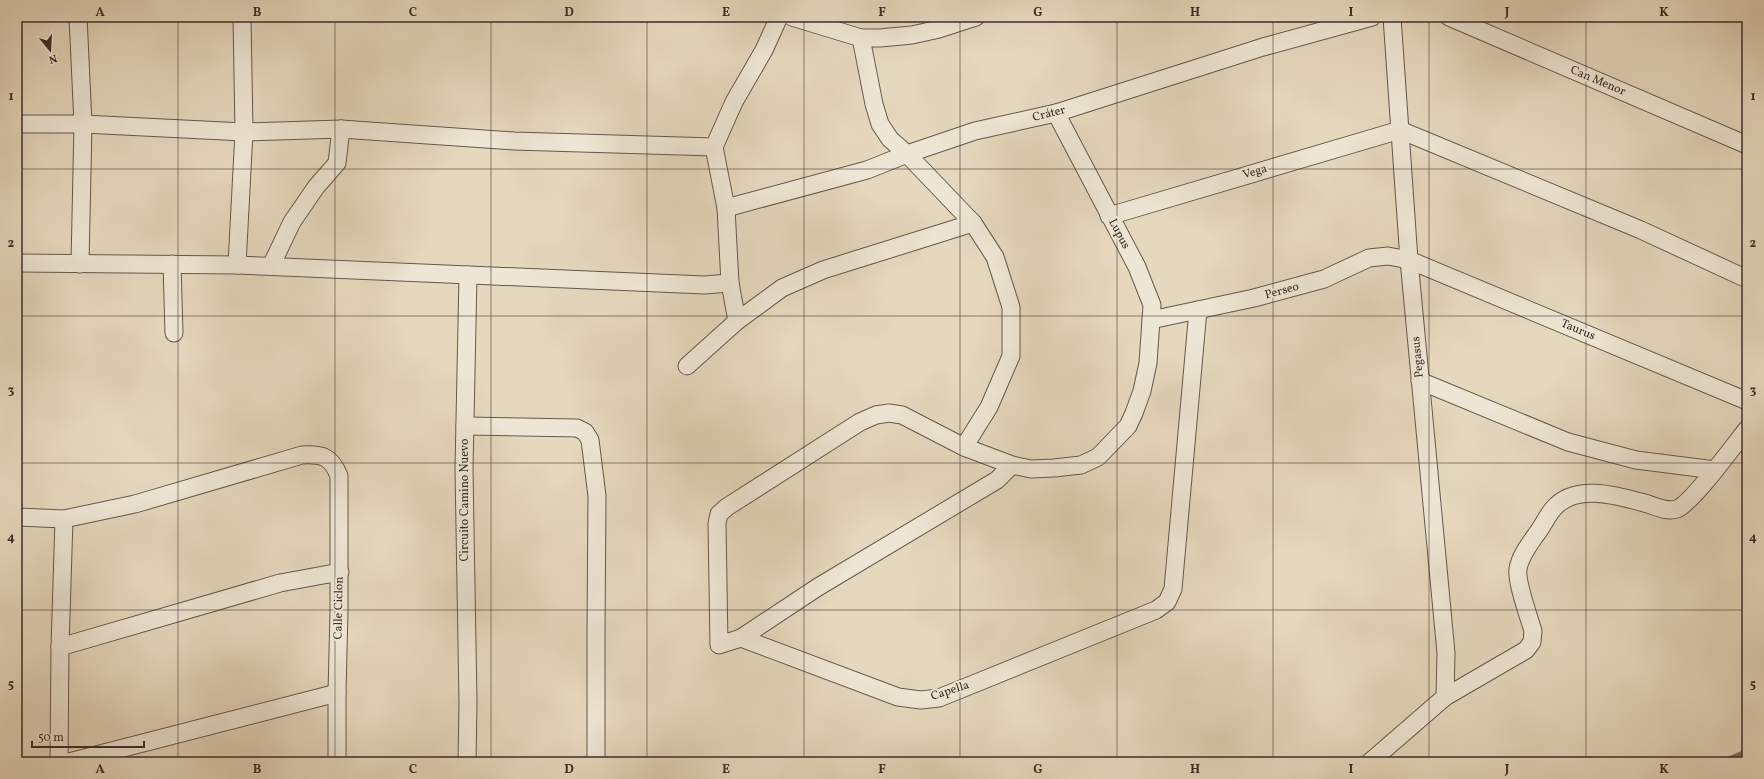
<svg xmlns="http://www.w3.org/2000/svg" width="1764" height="779" viewBox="0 0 1764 779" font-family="Vollkorn,serif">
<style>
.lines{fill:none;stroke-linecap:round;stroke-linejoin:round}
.stream{stroke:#7f7162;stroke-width:4.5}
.minor-casing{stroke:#66584c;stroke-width:19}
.minor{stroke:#eee6d4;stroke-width:17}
.grid{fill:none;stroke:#3c2d27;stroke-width:1;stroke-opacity:0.55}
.labels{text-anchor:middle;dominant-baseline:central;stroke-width:4;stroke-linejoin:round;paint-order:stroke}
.street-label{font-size:12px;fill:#3c2d27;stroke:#eee6d4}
.neatline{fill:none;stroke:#3c2d27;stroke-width:1.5}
.grid-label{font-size:13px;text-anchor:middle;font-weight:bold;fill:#3c2d27}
</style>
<rect width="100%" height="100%" fill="#e5d8bd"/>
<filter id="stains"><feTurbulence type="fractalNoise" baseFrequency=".005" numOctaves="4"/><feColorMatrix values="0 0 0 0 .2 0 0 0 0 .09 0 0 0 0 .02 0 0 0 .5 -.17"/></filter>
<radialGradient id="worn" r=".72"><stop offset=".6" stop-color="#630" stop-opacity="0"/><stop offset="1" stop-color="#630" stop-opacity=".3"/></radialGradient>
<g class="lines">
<polyline class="stream" points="1721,762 1747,751"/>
<g class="minor-casing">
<g id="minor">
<polyline points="78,17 83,124 80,264"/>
<polyline points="792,17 861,38 880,38 912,35 939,29 976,17"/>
<polyline points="1392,17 1409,260 1446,653 1445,697"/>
<polyline points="1449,17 1747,145"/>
<polyline points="861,38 874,104 880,124 890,139 907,154 973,223 995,257 1011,307 1011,356 989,407 964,447"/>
<polyline points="17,124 83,124 244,132 341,129 514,141 714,147"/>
<polyline points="726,208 867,170 907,154 975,131 1056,113 1263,47 1372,17"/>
<polyline points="1109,216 1400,130 1641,230 1747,279"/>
<polyline points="17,263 237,265 704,285 730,283"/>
<polyline points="172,264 174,333"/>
<polyline points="237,265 244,132 242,17"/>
<polyline points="271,266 292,222 316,187 337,163 341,129"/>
<polyline points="1151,320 1254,298 1324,279 1369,258 1388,256 1409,260 1747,401"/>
<polyline points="737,321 730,283 726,208 714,147 734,102 764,50 779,17"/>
<polyline points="687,366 737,321 782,288 823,270 973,223"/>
<polyline points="1420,381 1568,442 1636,460 1715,470"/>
<polyline points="465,426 577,428 585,432 590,440 597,496 596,632 596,762"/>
<polyline points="1012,465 964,447 902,415 889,413 876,415 860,422 727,507 719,514 717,523 719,645 741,638 818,587 997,480 1012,465 1031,469 1054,468 1081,465 1098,457 1128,426 1134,413 1142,391 1148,363 1152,305 1137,267 1056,113"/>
<path d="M17 517 64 519 135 504 302 455C322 454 331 456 339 476V611L337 693V762"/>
<polyline points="741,638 898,697 921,700 939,698 1156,610 1167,602 1173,589 1198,310"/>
<polyline points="60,647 280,583 340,572"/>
<polyline points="59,762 60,647 64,519"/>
<polyline points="69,762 337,693"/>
<polyline points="467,762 468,703 464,469 468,275"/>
<path d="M1370 762 1445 697 1526 650 1532 642 1533 631C1529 617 1516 582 1518 569 1520 555 1532 541 1540 529 1544 523 1548 515 1553 509 1575 482 1619 496 1648 504 1657 507 1667 512 1677 509 1692 503 1735 444 1747 429"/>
</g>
</g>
<use href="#minor" class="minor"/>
</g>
<path class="grid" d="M178 17V762M335 17V762M491 17V762M647 17V762M804 17V762M960 17V762M1117 17V762M1273 17V762M1429 17V762M1586 17V762M17 169H1747M17 316H1747M17 463H1747M17 610H1747"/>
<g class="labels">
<g class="street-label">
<text transform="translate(1598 81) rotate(23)">Can Menor</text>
<text transform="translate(1049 114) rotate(-14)">Cráter</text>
<text transform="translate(1255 172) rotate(-17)">Vega</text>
<text transform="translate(1119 234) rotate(62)">Lupus</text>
<text transform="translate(1282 291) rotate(-15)">Perseo</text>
<text transform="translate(1578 330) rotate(23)">Taurus</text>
<text transform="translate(1418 357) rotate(-95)">Pegasus</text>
<text transform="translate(465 500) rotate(-90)">Circuito Camino Nuevo</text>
<text transform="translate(339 608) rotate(-89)">Calle Ciclon</text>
<text transform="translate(950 691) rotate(-18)">Capella</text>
</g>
</g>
<rect width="1764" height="779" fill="none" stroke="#e5d8bd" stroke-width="44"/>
<g transform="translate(50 50) rotate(162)" stroke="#eee6d4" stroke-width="3" paint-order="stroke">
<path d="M0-3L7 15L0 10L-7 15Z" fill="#3c2d27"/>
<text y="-6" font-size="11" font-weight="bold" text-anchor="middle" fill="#3c2d27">N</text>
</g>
<path d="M32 741v6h112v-6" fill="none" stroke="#3c2d27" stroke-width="2"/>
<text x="38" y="741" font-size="12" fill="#3c2d27" stroke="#eee6d4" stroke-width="3" paint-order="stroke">50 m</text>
<rect x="22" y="22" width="1720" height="735" class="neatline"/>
<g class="grid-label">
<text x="100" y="16">A</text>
<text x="257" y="16">B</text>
<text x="413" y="16">C</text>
<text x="569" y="16">D</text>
<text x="726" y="16">E</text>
<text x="882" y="16">F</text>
<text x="1038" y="16">G</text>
<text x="1195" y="16">H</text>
<text x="1351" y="16">I</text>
<text x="1507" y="16">J</text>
<text x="1664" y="16">K</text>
<text x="11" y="100">1</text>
<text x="1753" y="100">1</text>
<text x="11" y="247">2</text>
<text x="1753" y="247">2</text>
<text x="11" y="394">3</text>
<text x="1753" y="394">3</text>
<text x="11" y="541">4</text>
<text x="1753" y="541">4</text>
<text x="11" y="688">5</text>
<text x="1753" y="688">5</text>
<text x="100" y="773">A</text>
<text x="257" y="773">B</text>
<text x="413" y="773">C</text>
<text x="569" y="773">D</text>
<text x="726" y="773">E</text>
<text x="882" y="773">F</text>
<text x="1038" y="773">G</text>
<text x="1195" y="773">H</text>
<text x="1351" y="773">I</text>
<text x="1507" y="773">J</text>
<text x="1664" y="773">K</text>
</g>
<rect width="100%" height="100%" filter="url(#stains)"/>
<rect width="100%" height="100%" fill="url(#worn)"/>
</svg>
